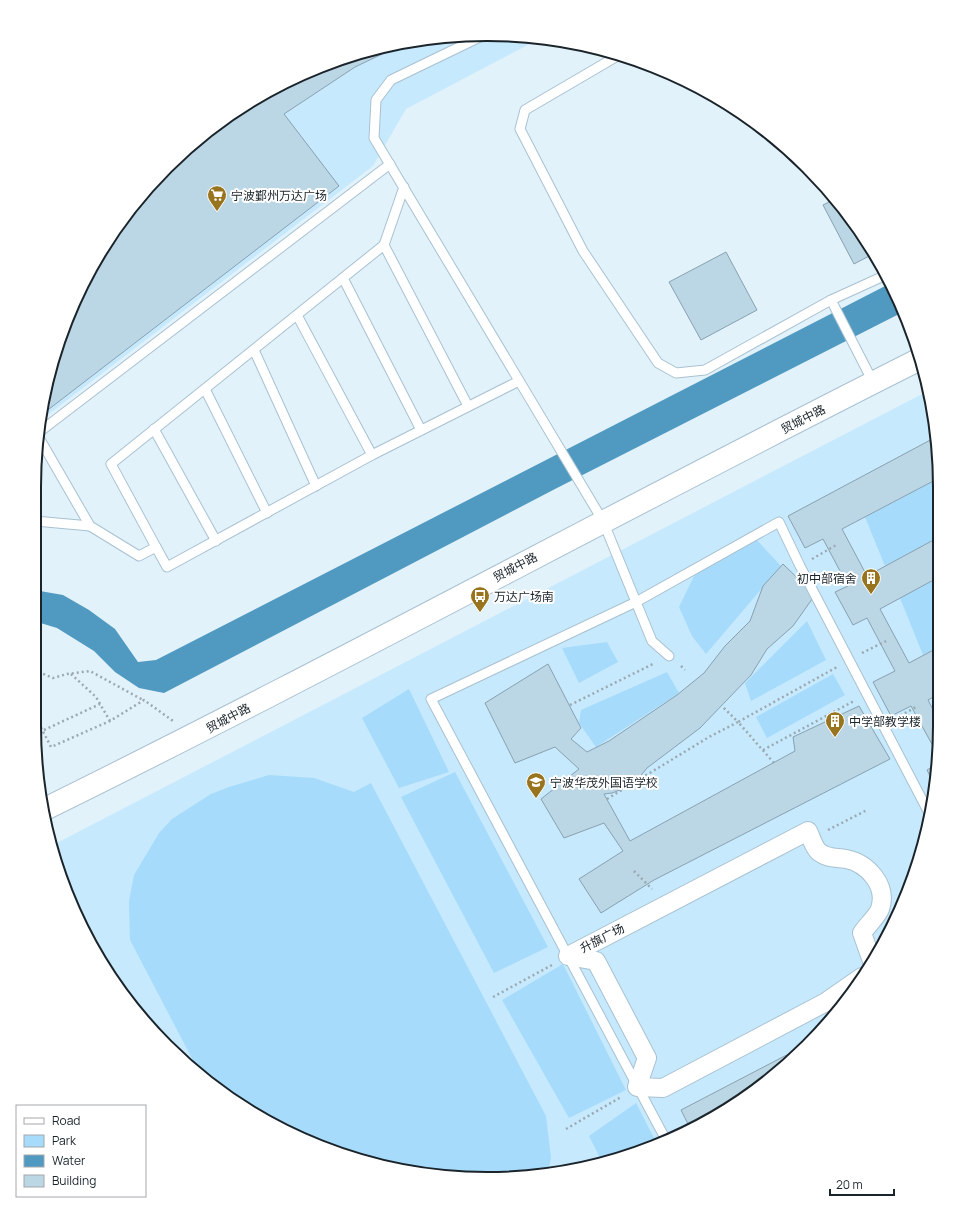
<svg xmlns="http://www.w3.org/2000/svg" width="974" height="1213" viewBox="0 0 974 1213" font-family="Manrope,'Noto Sans SC',sans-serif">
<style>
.built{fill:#c6e9fd}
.green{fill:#a6dbfb}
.water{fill:#5099c1}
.building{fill:#bbd6e5;stroke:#88a1b0}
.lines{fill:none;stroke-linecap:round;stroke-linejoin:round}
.lane-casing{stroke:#a8c1d1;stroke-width:11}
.street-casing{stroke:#a8c1d1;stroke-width:20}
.secondary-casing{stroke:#a8c1d1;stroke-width:24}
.path{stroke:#9ba9b1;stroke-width:2.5;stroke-dasharray:2 3;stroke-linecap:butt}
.lane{stroke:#fff;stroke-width:9}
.street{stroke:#fff;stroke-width:18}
.secondary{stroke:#fff;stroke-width:22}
.labels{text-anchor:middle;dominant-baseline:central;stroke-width:4;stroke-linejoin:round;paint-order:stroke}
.poi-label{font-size:12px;fill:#1a242a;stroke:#fff;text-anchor:start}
.street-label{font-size:12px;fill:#1a242a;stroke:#fff}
.rim{fill:none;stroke:#1a242a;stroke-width:2}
</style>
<rect width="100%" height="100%" fill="#e2f2fb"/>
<g class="built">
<polygon points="457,35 541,38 406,109 373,166 40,421 43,398 68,314 110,236 147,188 211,127 286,81 370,49"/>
<polygon points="928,391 939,458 939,755 925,843 893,926 846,1002 763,1085 688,1132 604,1164 487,1179 370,1164 260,1118 167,1046 95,952 51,846"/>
</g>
<g class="green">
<polygon points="939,478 939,537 885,566 865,517"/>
<polygon points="753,536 781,566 706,654 692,636 679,607 699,566"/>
<polygon points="939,577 939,647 923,655 900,598"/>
<polygon points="807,621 826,660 751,701 745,683"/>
<polygon points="607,642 618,662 579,683 562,648"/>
<polygon points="667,672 679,693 596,747 579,723 581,710"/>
<polygon points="833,674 845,695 767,738 756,717"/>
<polygon points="409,689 449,772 399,788 362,718"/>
<polygon points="455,772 548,947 494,973 401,797"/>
<polygon points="269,775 314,778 354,792 371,783 546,1116 551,1158 548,1171 487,1179 370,1164 260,1118 198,1070 130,940 129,901 134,875 159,833 172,819 211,794 229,787"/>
<polygon points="563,964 626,1090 569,1118 502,1000"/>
<polygon points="636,1103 657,1144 603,1164 589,1136"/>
</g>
<polygon class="water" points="891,283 903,312 555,489 164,693 139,688 115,672 94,651 57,628 34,621 34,590 63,595 89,610 115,629 138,662 156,660"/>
<g class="building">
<polygon points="403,44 355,67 284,114 339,186 40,416 43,398 68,314 110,236 147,188 211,127 286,81 370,49"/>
<polygon points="835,199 846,211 873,254 854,264 823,205"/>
<polygon points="726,252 757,310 701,340 669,282"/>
<polygon points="936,437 939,458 939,478 842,529 867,576 939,537 939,577 880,609 909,663 939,647 939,694 928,700 939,721 939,757 911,706 891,716 873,682 895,671 867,618 853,625 835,592 848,586 823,539 805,548 788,516"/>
<polygon points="783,564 815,595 793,626 767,649 751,675 700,728 647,768 633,785 612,793 604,794 630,841 795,751 793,737 859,706 890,759 654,880 601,913 579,879 623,851 604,823 564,838 541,799 579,769 555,747 515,763 485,703 548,664 581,728 571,739 587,752 609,741 677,695 704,673 725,646 750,621 763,586"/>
<polygon points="938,764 934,784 927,770"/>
<polygon points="800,1048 763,1085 691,1130 681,1110"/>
</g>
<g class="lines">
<g class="lane-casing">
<g id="lane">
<polyline points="482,36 391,80 376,100 374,138 603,521 636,602 431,699 666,1140"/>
<polyline points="619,55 525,110 520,129 583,251 658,363 676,373 705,370 831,300 886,275"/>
<polyline points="384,245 404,187"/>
<polyline points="343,278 421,430"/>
<polyline points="831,300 873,382"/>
<polyline points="297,315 372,455"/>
<polyline points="254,350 316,486"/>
<polyline points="205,389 267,513"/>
<polyline points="154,429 216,541"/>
<polyline points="38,433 390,164"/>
<polyline points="38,436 90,526 139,556 156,547 111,464 384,245 468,406"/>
<polyline points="35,521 90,526"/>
<polyline points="156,547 167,567 372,455 519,381"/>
<polyline points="669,656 652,641 636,602 779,522 800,566 929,813"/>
</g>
</g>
<g class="street-casing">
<path id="street" d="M862 977 826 1002 663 1088 637 1087 647 1058 596 961 568 956 808 831C811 837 814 848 819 852 828 859 836 857 846 859 867 863 888 885 880 909 878 915 866 927 862 933L872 961"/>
</g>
<g class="secondary-casing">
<path id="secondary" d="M45 809C339 664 627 506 920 359"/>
</g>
<g class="path">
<polyline points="812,559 838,544"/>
<polyline points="862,653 886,641"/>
<polyline points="681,666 685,670"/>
<polyline points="34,670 53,678 67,674 90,671 143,700"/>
<polyline points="71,674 96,697 110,721"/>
<polyline points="570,705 655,663"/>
<polyline points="34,714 51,747 110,721 144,700 173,721"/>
<polyline points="896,718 918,706"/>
<polyline points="44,730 100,704"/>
<polyline points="763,750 854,701"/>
<polyline points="774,763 738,722 837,667"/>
<polyline points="607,799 709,737 738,722 722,706"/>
<polyline points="828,830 867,810"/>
<polyline points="634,871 652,889"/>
<polyline points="493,997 552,965"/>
<polyline points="566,1129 621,1097"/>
</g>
<use href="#lane" class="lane"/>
<use href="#street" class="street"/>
<use href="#secondary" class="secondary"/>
</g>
<defs>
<g id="supermarket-pin" transform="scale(1)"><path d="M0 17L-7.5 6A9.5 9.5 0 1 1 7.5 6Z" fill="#97741d" stroke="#fff"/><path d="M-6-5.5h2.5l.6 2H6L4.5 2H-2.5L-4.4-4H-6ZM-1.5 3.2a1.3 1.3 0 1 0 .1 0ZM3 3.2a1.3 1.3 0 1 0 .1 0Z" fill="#fff"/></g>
<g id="building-pin" transform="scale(1)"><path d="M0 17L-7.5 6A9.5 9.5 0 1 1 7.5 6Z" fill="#97741d" stroke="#fff"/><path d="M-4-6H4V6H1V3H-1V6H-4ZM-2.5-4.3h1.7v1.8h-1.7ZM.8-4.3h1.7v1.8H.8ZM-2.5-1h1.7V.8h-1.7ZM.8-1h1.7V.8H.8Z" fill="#fff"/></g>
<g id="bus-pin" transform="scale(1)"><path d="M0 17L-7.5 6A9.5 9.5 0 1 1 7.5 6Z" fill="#97741d" stroke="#fff"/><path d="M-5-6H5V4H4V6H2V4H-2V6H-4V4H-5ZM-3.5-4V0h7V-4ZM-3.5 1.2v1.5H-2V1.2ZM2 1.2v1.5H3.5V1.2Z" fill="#fff"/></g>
<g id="school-pin" transform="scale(1)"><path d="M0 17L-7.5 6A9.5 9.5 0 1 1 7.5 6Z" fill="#97741d" stroke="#fff"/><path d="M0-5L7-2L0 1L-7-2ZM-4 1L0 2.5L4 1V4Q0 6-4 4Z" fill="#fff"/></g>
</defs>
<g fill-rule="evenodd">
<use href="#supermarket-pin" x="217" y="195"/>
<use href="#building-pin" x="871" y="578"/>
<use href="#bus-pin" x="480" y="596"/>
<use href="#building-pin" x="835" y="721"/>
<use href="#school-pin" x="536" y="782"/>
</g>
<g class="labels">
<g class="poi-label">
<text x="231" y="195">宁波鄞州万达广场</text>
<text x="857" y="578" text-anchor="end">初中部宿舍</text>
<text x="494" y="596">万达广场南</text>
<text x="849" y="721">中学部教学楼</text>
<text x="550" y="782">宁波华茂外国语学校</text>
</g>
<g class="street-label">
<text transform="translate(803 419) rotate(-27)">贸城中路</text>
<text transform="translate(515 567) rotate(-28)">贸城中路</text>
<text transform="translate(228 718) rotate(-28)">贸城中路</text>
<text transform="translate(602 938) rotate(-27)">升旗广场</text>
</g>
</g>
<path d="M0 0H974V1213H0ZM487 41H487A446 446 0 0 1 933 487V726A446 446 0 0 1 487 1172H487A446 446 0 0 1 41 726V487A446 446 0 0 1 487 41Z" fill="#fff" fill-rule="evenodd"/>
<path class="rim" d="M487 41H487A446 446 0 0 1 933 487V726A446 446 0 0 1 487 1172H487A446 446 0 0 1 41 726V487A446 446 0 0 1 487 41Z"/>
<rect x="16" y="1105" width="130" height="92" fill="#ffffff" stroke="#a3a7aa"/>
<rect x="24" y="1118" width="20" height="6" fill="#ffffff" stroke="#a3a7aa"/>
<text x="52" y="1125" font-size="12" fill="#1a242a">Road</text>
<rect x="24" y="1135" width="20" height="12" fill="#a6dbfb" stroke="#a3a7aa"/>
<text x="52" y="1145" font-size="12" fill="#1a242a">Park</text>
<rect x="24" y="1155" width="20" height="12" fill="#5099c1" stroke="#a3a7aa"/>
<text x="52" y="1165" font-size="12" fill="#1a242a">Water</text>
<rect x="24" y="1175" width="20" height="12" fill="#bbd6e5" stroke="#a3a7aa"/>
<text x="52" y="1185" font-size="12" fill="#1a242a">Building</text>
<path d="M830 1189v6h64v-6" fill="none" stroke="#1a242a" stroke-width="2"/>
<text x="836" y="1189" font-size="12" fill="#1a242a" stroke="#ffffff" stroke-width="3" paint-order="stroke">20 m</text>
</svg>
